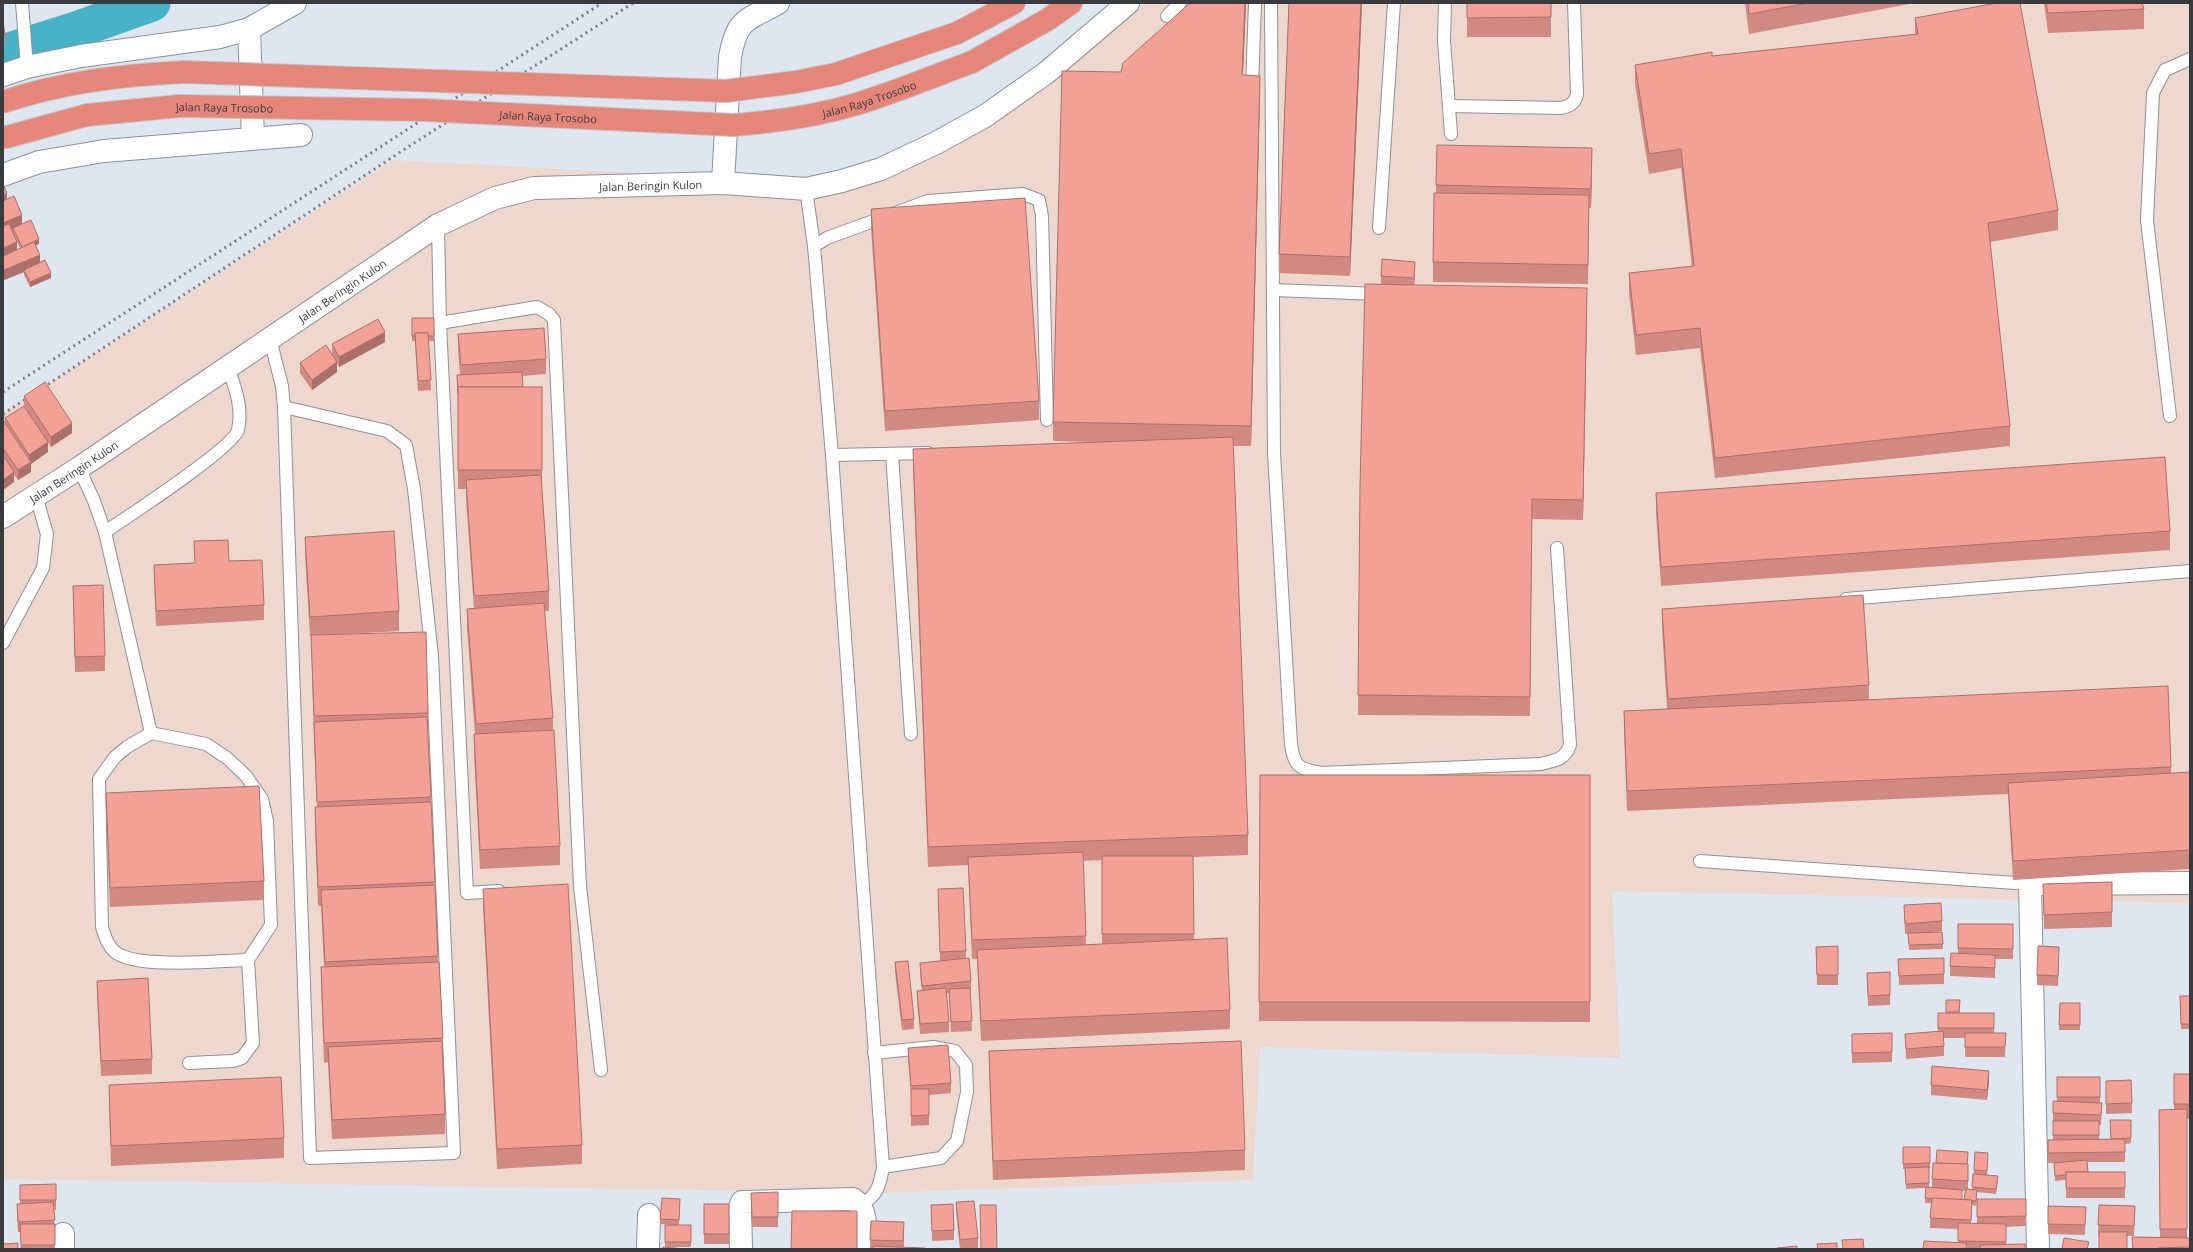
<svg xmlns="http://www.w3.org/2000/svg" width="2193" height="1252" viewBox="0 0 2193 1252" font-family="'Open Sans',sans-serif">
<style>
.industrial{fill:#eed7cc}
.lines{fill:none;stroke-linecap:round;stroke-linejoin:round}
.river{stroke:#48b3c6;stroke-width:37}
.service-casing{stroke:#8b9199;stroke-width:14}
.minor-casing{stroke:#8b9199;stroke-width:24}
.tertiary-casing{stroke:#8b9199;stroke-width:24}
.trunk-casing{stroke:#c4c4c5;stroke-width:24}
.service{stroke:#fff;stroke-width:12}
.minor{stroke:#fff;stroke-width:22}
.tertiary{stroke:#fff;stroke-width:22}
.trunk{stroke:#e6867b;stroke-width:22}
.rail{stroke:#7c7f85;stroke-width:3;stroke-dasharray:2 4;stroke-linecap:butt}
.trunk-bridge-casing{stroke:#c4c4c5;stroke-width:24;stroke-linecap:butt}
.trunk-bridge{stroke:#e6867b;stroke-width:22}
.wall{fill:#d18a82;fill-rule:evenodd}
.shaded-wall{fill:#aa706a}
.building{fill:#f3a097;stroke:#aa706a}
.labels{text-anchor:middle;dominant-baseline:central;stroke-width:3;stroke-linejoin:round;paint-order:stroke}
.street-label{font-size:11px;fill:#393b3f;stroke:#e0e6ef}
</style>
<rect width="100%" height="100%" fill="#e0e6ef"/>
<polygon class="industrial" points="1146,3 2190,3 2190,903 1612,891 1620,1058 1260,1047 1253,1180 875,1193 3,1179 3,414 393,160 667,175 816,197 1044,87"/>
<g class="lines">
<polyline class="river" points="3,53 73,31 152,3"/>
<g class="service-casing">
<g id="service">
<polyline points="22,3 27,67"/>
<path d="M1271 3 1274 453 1291 744C1294 767 1299 769 1321 773L1540 764C1554 761 1565 760 1570 745L1557 548"/>
<polyline points="1445,3 1444,41 1451,134"/>
<polyline points="1167,16 1180,3"/>
<polyline points="1252,87 1255,3"/>
<path d="M1449 106 1561 108C1570 106 1574 104 1577 95L1574 3"/>
<path d="M806 189 814 246 832 455 883 1167C880 1185 877 1197 860 1205"/>
<polyline points="438,225 440,323 467,893 499,891"/>
<polyline points="1379,228 1394,3"/>
<polyline points="814,246 827,238 928,201 1023,194 1039,200 1042,216 1047,420"/>
<polyline points="1273,290 1380,294"/>
<polyline points="440,323 537,307 549,314 554,320 580,886 601,1070"/>
<polyline points="270,339 282,386 284,407 310,1158 454,1153 432,656 414,489 406,445 387,431 284,407"/>
<polyline points="2170,416 2147,220 2153,93 2165,70 2190,59"/>
<polyline points="892,454 911,734"/>
<polyline points="832,455 928,453"/>
<path d="M79 468 94 501 105 532 151 733 127 747 115 757 99 779 102 927C105 936 107 945 115 952 136 969 219 961 248 960"/>
<path d="M105 532C127 517 233 448 238 430 243 407 235 388 228 367"/>
<polyline points="1846,599 2190,571"/>
<polyline points="3,643 43,568 47,534 36,496"/>
<polyline points="151,733 206,744 227,758 246,776 262,799 267,821 271,925 248,960 253,1043 242,1058 233,1061 189,1063"/>
<polyline points="1700,861 2030,884"/>
<polyline points="874,1053 933,1047 955,1051 966,1065 967,1092 957,1141 941,1158 883,1167"/>
</g>
</g>
<g class="minor-casing">
<g id="minor">
<polyline points="249,29 253,138"/>
<polyline points="3,75 27,67 81,56 220,37 249,29 295,3"/>
<polyline points="3,175 39,162 104,151 301,135"/>
<polyline points="63,1234 63,1249"/>
<polyline points="648,1249 649,1215"/>
<path d="M741 1249 740 1207 742 1202 853 1199C869 1210 865 1232 864 1249"/>
<polyline points="2038,1249 2030,884 2190,883"/>
</g>
</g>
<g class="tertiary-casing">
<g id="tertiary">
<path d="M723 183 730 57C737 18 746 21 778 3"/>
<path id="s1" d="M3 517 79 468 438 225 495 198 534 188 723 183 806 189 842 181 881 169 936 143 985 116 1046 73 1128 3"/>
</g>
</g>
<g class="trunk-casing">
<g id="trunk">
<polyline points="957,33 1014,3"/>
<polyline points="972,62 1047,20 1071,3"/>
</g>
</g>
<use href="#service" class="service"/>
<use href="#minor" class="minor"/>
<use href="#tertiary" class="tertiary"/>
<use href="#trunk" class="trunk"/>
<g class="rail">
<polyline points="3,392 602,3"/>
<polyline points="3,414 411,145 633,3"/>
</g>
<g class="trunk-bridge-casing">
<g id="trunk-bridge">
<path d="M3 102C62 82 123 75 185 72L726 91 796 82 836 74 957 33"/>
<path id="s2" d="M3 138 87 115 179 106 423 110 733 125C775 122 816 116 857 104 896 92 934 76 972 62"/>
</g>
</g>
<use href="#trunk-bridge" class="trunk-bridge"/>
</g>
<g class="wall">
<path d="M1246 3 1243 75 1260 95 1251 446H1233L1248 835V855L1193 857 1194 940 1230 1010V1029L981 1041 977 959H972L968 865 928 867 913 469V449L1093 442 1053 441V422L1121 72ZM1102 860V944L1086 945 1083 861Z"/>
<polygon points="1289,3 1362,3 1350,276 1279,273 1279,254"/>
<rect x="1467" y="3" width="84" height="34"/>
<polygon points="1745,3 1915,3 1749,34"/>
<polygon points="2044,3 2142,3 2144,9 2144,29 2048,33"/>
<polygon points="1915,18 2058,210 2058,230 1990,242 2010,426 2010,446 1715,478 1700,348 1636,355 1629,293 1629,273 1692,267 1681,168 1649,174 1635,84 1635,65 1915,35"/>
<polygon points="3,21 5,36 5,46 3,47"/>
<polygon points="1437,145 1592,168 1591,208 1589,208 1588,284 1433,282 1433,262 1436,193"/>
<path d="M3 184 7 199 22 224 39 244 36 245 40 263 51 278 30 287 24 275V272L4 280 3 277ZM17 242 20 248 17 250Z"/>
<polygon points="871,209 1039,401 1039,420 885,431 871,228"/>
<polygon points="1415,272 1414,285 1587,307 1583,520 1532,519 1530,716 1358,715 1360,485 1381,284 1381,276"/>
<polygon points="412,318 434,318 434,341 428,341 431,390 418,391 415,341 412,341"/>
<polygon points="458,334 546,359 546,374 523,376 523,387 542,387 542,490 549,591 549,611 544,611 553,718 553,730 560,846 560,865 480,869 474,754 474,734 475,734 467,628 467,609 474,608 466,499 466,489 458,489 458,404 457,375 460,375 458,349"/>
<polygon points="385,342 339,367 337,363 337,372 312,390 300,373 300,363 335,359 332,354 332,344"/>
<polygon points="24,396 72,433 51,447 24,406"/>
<polygon points="5,418 48,452 31,464 31,472 18,480 14,475 14,482 3,490 3,420 5,422"/>
<polygon points="1656,493 2170,531 2170,550 1661,586 1656,513"/>
<polygon points="305,537 399,611 399,631 345,634 428,713 428,732 431,797 431,815 438,962 443,1038 443,1057 445,1114 445,1134 332,1139 328,1062 324,1063 321,987 321,967 324,967 321,906 318,906 315,827 315,807 317,807 314,742 311,636 310,636 305,556"/>
<polygon points="194,541 264,605 264,620 156,626 154,580 154,565 195,563"/>
<polygon points="73,586 105,656 105,671 75,672"/>
<polygon points="1662,609 1869,685 1869,700 2171,767 2171,773 2190,772 2190,869 2013,880 2008,794 1627,811 1624,730 1624,711 1667,709 1662,628"/>
<polygon points="1260,775 1590,775 1590,1022 1259,1021"/>
<polygon points="106,793 264,881 264,900 110,907 106,812"/>
<polygon points="2112,882 2112,927 2044,929 2043,884"/>
<polygon points="483,889 582,1145 582,1164 497,1169 483,908"/>
<polygon points="938,889 966,951 966,959 971,981 971,991 970,991 972,1031 951,1032 949,993 946,994 949,1022 949,1032 920,1034 917,1001 917,991 922,991 920,973 920,963 940,961"/>
<polygon points="1904,905 1942,921 1942,931 1932,932 1942,932 1943,949 1909,950 1908,934 1905,934"/>
<polygon points="1958,924 2013,924 2013,959 1995,959 1995,978 1950,976 1950,966 1958,953"/>
<polygon points="1838,946 1838,985 1817,985 1816,947"/>
<polygon points="2059,957 2058,986 2037,985 2037,975"/>
<polygon points="1944,958 1944,984 1899,985 1898,959"/>
<polygon points="895,962 914,1019 914,1029 902,1030 895,972"/>
<polygon points="1890,972 1890,1005 1868,1006 1867,973"/>
<polygon points="97,981 152,1059 152,1074 101,1076 97,995"/>
<polygon points="2180,996 2190,996 2190,1029 2181,1029"/>
<polygon points="1960,1000 1960,1013 1994,1013 1994,1033 2006,1033 2005,1057 1965,1057 1965,1038 1944,1038 1944,1056 1906,1059 1905,1034 1938,1031 1938,1013 1946,1013 1946,1012"/>
<polygon points="2060,1003 2080,1003 2080,1030 2059,1030"/>
<polygon points="1892,1033 1892,1062 1852,1063 1852,1034"/>
<polygon points="908,1048 951,1083 951,1093 929,1095 929,1125 911,1126 911,1096 908,1058"/>
<polygon points="989,1051 1245,1150 1245,1170 993,1180 989,1071"/>
<polygon points="2174,1074 2190,1074 2190,1119 2187,1119 2187,1238 2190,1238 2190,1249 2132,1249 2132,1237 2160,1237 2159,1110 2174,1110"/>
<polygon points="2057,1077 2100,1077 2100,1103 2102,1103 2101,1125 2099,1125 2099,1139 2111,1139 2131,1120 2131,1143 2125,1144 2125,1162 2087,1162 2088,1172 2125,1172 2125,1198 2066,1198 2066,1180 2055,1181 2054,1163 2060,1163 2048,1163 2048,1140 2053,1140 2053,1101 2057,1101"/>
<polygon points="2131,1080 2132,1113 2106,1114 2106,1081"/>
<polygon points="1989,1081 1987,1100 1931,1095 1931,1085"/>
<polygon points="109,1085 284,1138 284,1158 111,1166 109,1105"/>
<path d="M1903 1147H1930V1168H1929V1187L1932 1188V1179L1936 1163 1968 1157 1967 1164 1968 1174V1189L1972 1190 1974 1170 1988 1158 1987 1175 1998 1181 1996 1194 1977 1192 1976 1206 1972 1205 1971 1223H1977V1199H2026V1226L2006 1227V1245L2025 1249H1923L1958 1243V1229L1930 1228 1931 1203H1925L1926 1188 1906 1189 1905 1169H1903ZM1962 1191H1965L1964 1200H1962Z"/>
<polygon points="56,1184 56,1210 54,1210 55,1249 21,1248 20,1232 18,1232 17,1214 17,1204 20,1204 20,1185"/>
<polygon points="778,1192 778,1227 752,1227 751,1203"/>
<polygon points="680,1199 679,1225 691,1225 691,1247 665,1247 665,1225 672,1225 660,1224 660,1219"/>
<polygon points="956,1202 978,1238 978,1248 960,1249 956,1212"/>
<rect x="704" y="1204" width="25" height="40"/>
<polygon points="931,1205 954,1230 954,1240 932,1241"/>
<polygon points="2099,1205 2135,1206 2134,1236 2098,1235"/>
<polygon points="2048,1206 2086,1207 2085,1235 2048,1234"/>
<polygon points="871,1221 904,1232 904,1247 925,1249 870,1249"/>
</g>
<g class="shaded-wall">
<polygon points="1245,3 1246,3 1242,95 1242,75"/>
<polygon points="1361,3 1362,3 1350,276 1350,257"/>
<polygon points="1260,76 1260,95 1251,446 1251,426"/>
<polygon points="1592,148 1592,168 1591,208 1591,189"/>
<polygon points="7,193 7,203 3,205 3,195"/>
<polygon points="22,215 22,225 3,233 3,223"/>
<polygon points="39,239 39,244 22,252 22,247"/>
<polygon points="17,242 17,252 3,258 3,248"/>
<polygon points="40,255 40,265 24,270 24,272 4,280 4,270"/>
<polygon points="1415,262 1415,272 1414,288 1414,278"/>
<polygon points="51,273 51,278 30,287 30,282"/>
<polygon points="1587,288 1587,307 1583,520 1583,500"/>
<polygon points="385,332 385,342 339,367 339,357"/>
<polygon points="337,362 337,372 312,390 312,380"/>
<polygon points="72,423 72,433 51,447 51,437"/>
<polygon points="48,442 48,452 31,464 31,472 18,480 18,470 29,463 29,455"/>
<polygon points="14,472 14,482 3,490 3,480"/>
<polygon points="1989,1071 1989,1081 1987,1100 1987,1090"/>
</g>
<g class="building">
<polygon points="1190,3 1245,3 1242,75 1260,76 1251,426 1053,422 1062,71 1121,72 1123,63"/>
<polygon points="1289,3 1361,3 1350,257 1279,254"/>
<polygon points="1467,3 1551,3 1551,17 1467,18"/>
<polygon points="1748,3 1809,3 1749,14"/>
<polygon points="1997,3 2020,3 2058,210 1988,223 2010,426 1715,458 1700,328 1636,335 1629,273 1694,266 1681,149 1649,154 1635,65 1712,52 1712,56 1918,34 1915,18"/>
<polygon points="2046,3 2142,3 2144,9 2048,13"/>
<polygon points="3,21 5,36 3,37"/>
<polygon points="1437,145 1592,148 1591,189 1436,185"/>
<polygon points="3,184 7,193 3,195"/>
<polygon points="1434,193 1589,195 1588,265 1433,262"/>
<polygon points="14,196 22,215 3,223 3,201"/>
<polygon points="1025,198 1039,401 885,411 871,209"/>
<polygon points="31,220 39,239 22,247 13,228"/>
<polygon points="9,224 17,242 3,248 3,226"/>
<polygon points="34,242 40,255 4,270 3,267 3,256"/>
<polygon points="1382,259 1415,262 1414,278 1381,276"/>
<polygon points="45,260 51,273 30,282 24,270"/>
<polygon points="1365,284 1587,288 1583,500 1532,499 1530,697 1358,695 1360,485"/>
<polygon points="412,318 434,318 434,336 428,336 428,333 415,333 415,336 412,336"/>
<polygon points="378,319 385,332 339,357 332,344"/>
<polygon points="544,328 546,359 461,365 458,334"/>
<polygon points="415,333 428,333 431,380 418,381"/>
<polygon points="326,345 337,362 312,380 300,363"/>
<polygon points="522,372 523,387 458,387 458,394 457,375"/>
<polygon points="45,382 72,423 51,437 24,396"/>
<rect x="458" y="387" width="84" height="83"/>
<polygon points="24,406 48,442 29,455 5,418"/>
<polygon points="3,420 31,462 18,470 3,448"/>
<polygon points="1233,437 1248,835 928,847 913,449"/>
<polygon points="3,455 14,472 3,480"/>
<polygon points="2165,457 2170,531 1661,567 1656,493"/>
<polygon points="541,475 549,591 474,596 466,480"/>
<polygon points="394,531 399,611 310,617 305,537"/>
<polygon points="228,540 229,561 262,560 264,605 156,611 154,565 195,563 194,541"/>
<polygon points="103,585 105,656 75,657 73,586"/>
<polygon points="1863,595 1869,685 1668,699 1662,609"/>
<polygon points="544,603 553,718 476,724 467,609"/>
<polygon points="426,632 428,713 314,716 311,635"/>
<polygon points="2168,686 2171,767 1627,791 1624,711"/>
<polygon points="427,717 431,797 317,802 314,722"/>
<polygon points="554,730 560,846 480,850 474,734"/>
<polygon points="2190,772 2190,850 2013,861 2008,783"/>
<polygon points="1260,775 1590,775 1590,1002 1259,1002"/>
<polygon points="259,786 264,881 110,888 106,793"/>
<polygon points="431,802 435,882 318,887 315,807"/>
<polygon points="1083,852 1086,936 972,940 968,857"/>
<polygon points="1102,856 1193,856 1194,934 1102,934"/>
<polygon points="2112,882 2112,912 2044,915 2043,884"/>
<polygon points="568,884 582,1145 497,1149 483,889"/>
<polygon points="435,885 438,956 325,962 321,890"/>
<polygon points="963,888 966,951 940,952 938,889"/>
<polygon points="1941,903 1942,921 1905,924 1904,905"/>
<polygon points="1958,924 2013,924 2013,949 1958,948"/>
<polygon points="1942,932 1943,944 1909,945 1908,933"/>
<polygon points="1227,938 1230,1010 981,1021 977,950"/>
<polygon points="1838,946 1838,975 1817,975 1816,947"/>
<polygon points="2038,946 2059,947 2058,976 2037,975"/>
<polygon points="1951,953 1995,955 1995,968 1950,966"/>
<polygon points="969,958 971,981 922,986 920,963"/>
<polygon points="1944,958 1944,974 1899,976 1898,959"/>
<polygon points="908,961 914,1019 902,1020 895,962"/>
<polygon points="439,962 443,1038 324,1043 321,967"/>
<polygon points="1890,972 1890,995 1868,996 1867,973"/>
<polygon points="148,978 152,1059 101,1061 97,981"/>
<polygon points="946,988 949,1022 920,1024 917,991"/>
<polygon points="970,988 972,1021 951,1022 949,989"/>
<polygon points="2180,996 2190,996 2190,1024 2181,1024"/>
<polygon points="1946,1000 1960,1000 1959,1012 1946,1012"/>
<polygon points="2060,1003 2080,1003 2080,1025 2059,1025"/>
<rect x="1938" y="1013" width="56" height="15"/>
<polygon points="1943,1031 1944,1046 1906,1049 1905,1034"/>
<polygon points="1892,1033 1892,1052 1852,1053 1852,1034"/>
<polygon points="1965,1033 2006,1033 2005,1047 1965,1047"/>
<polygon points="442,1041 445,1114 332,1120 328,1047"/>
<polygon points="1241,1041 1245,1150 993,1161 989,1051"/>
<polygon points="948,1045 951,1083 911,1086 908,1048"/>
<polygon points="1932,1066 1989,1071 1987,1090 1931,1085"/>
<rect x="2174" y="1074" width="16" height="30"/>
<polygon points="281,1077 284,1138 111,1146 109,1085"/>
<rect x="2057" y="1077" width="43" height="20"/>
<polygon points="2131,1080 2132,1103 2106,1104 2106,1081"/>
<polygon points="911,1089 929,1089 929,1115 911,1116"/>
<polygon points="2053,1101 2102,1103 2101,1115 2053,1113"/>
<polygon points="2187,1109 2187,1229 2160,1229 2159,1110"/>
<polygon points="2110,1120 2131,1120 2131,1138 2111,1139"/>
<rect x="2053" y="1121" width="46" height="14"/>
<polygon points="2125,1139 2125,1152 2048,1153 2048,1140"/>
<polygon points="1903,1147 1930,1147 1930,1163 1903,1164"/>
<polygon points="1937,1150 1968,1152 1967,1164 1936,1163"/>
<polygon points="1975,1152 1988,1153 1987,1171 1974,1170"/>
<polygon points="2087,1160 2088,1172 2066,1172 2066,1175 2055,1176 2054,1163"/>
<polygon points="1933,1163 1968,1164 1968,1181 1932,1179"/>
<polygon points="1929,1167 1929,1183 1906,1184 1905,1168"/>
<rect x="2066" y="1172" width="59" height="16"/>
<polygon points="1973,1174 1998,1176 1996,1189 1972,1187"/>
<polygon points="56,1184 56,1200 20,1200 20,1185"/>
<polygon points="1926,1187 1962,1190 1962,1200 1925,1198"/>
<polygon points="1966,1189 1977,1190 1976,1201 1964,1199"/>
<polygon points="778,1192 778,1217 752,1217 751,1193"/>
<polygon points="662,1198 680,1199 679,1220 660,1219"/>
<polygon points="1932,1198 1972,1200 1971,1220 1930,1218"/>
<polygon points="1977,1199 2026,1199 2026,1216 1977,1217"/>
<polygon points="974,1201 978,1238 960,1240 956,1202"/>
<polygon points="53,1202 55,1220 18,1222 17,1204"/>
<rect x="704" y="1204" width="25" height="30"/>
<polygon points="953,1204 954,1230 932,1231 931,1205"/>
<polygon points="980,1205 996,1205 997,1249 981,1249"/>
<polygon points="2099,1205 2135,1206 2134,1226 2098,1225"/>
<polygon points="2048,1206 2086,1207 2085,1225 2048,1224"/>
<polygon points="792,1211 857,1211 857,1249 791,1249"/>
<polygon points="871,1221 904,1222 903,1241 870,1240"/>
<polygon points="1958,1223 2006,1224 2006,1242 1958,1241"/>
<polygon points="20,1224 55,1224 55,1245 21,1245"/>
<rect x="665" y="1225" width="26" height="17"/>
<rect x="2099" y="1232" width="28" height="17"/>
<polygon points="2132,1237 2190,1238 2190,1247 2158,1248 2158,1249 2133,1249"/>
<polygon points="2064,1238 2089,1242 2087,1249 2062,1249"/>
<polygon points="1863,1239 1864,1249 1843,1249 1842,1240"/>
<polygon points="1924,1241 1967,1243 1966,1249 1923,1249"/>
<polygon points="18,1243 18,1249 3,1249 3,1244"/>
<polygon points="1837,1243 1837,1249 1818,1249 1817,1244"/>
<polygon points="2025,1244 2025,1249 1980,1249 1980,1245"/>
<polygon points="873,1246 925,1248 925,1249 873,1249"/>
<polygon points="1797,1246 1797,1249 1777,1249 1777,1248"/>
<polygon points="663,1247 686,1249 663,1249"/>
<polygon points="20,1248 47,1249 20,1249"/>
</g>
<g class="labels">
<g class="street-label">
<text stroke="none"><textPath href="#s2" startOffset="873">Jalan Raya Trosobo</textPath></text>
<text stroke="none"><textPath href="#s2" startOffset="225">Jalan Raya Trosobo</textPath></text>
<text stroke="none"><textPath href="#s2" startOffset="549">Jalan Raya Trosobo</textPath></text>
<text stroke="none"><textPath href="#s1" startOffset="744">Jalan Beringin Kulon</textPath></text>
<text stroke="none"><textPath href="#s1" startOffset="408">Jalan Beringin Kulon</textPath></text>
<text stroke="none"><textPath href="#s1" startOffset="84">Jalan Beringin Kulon</textPath></text>
</g>
</g>
<rect width="2193" height="1252" fill="none" stroke="#393b3f" stroke-width="8"/>
</svg>
